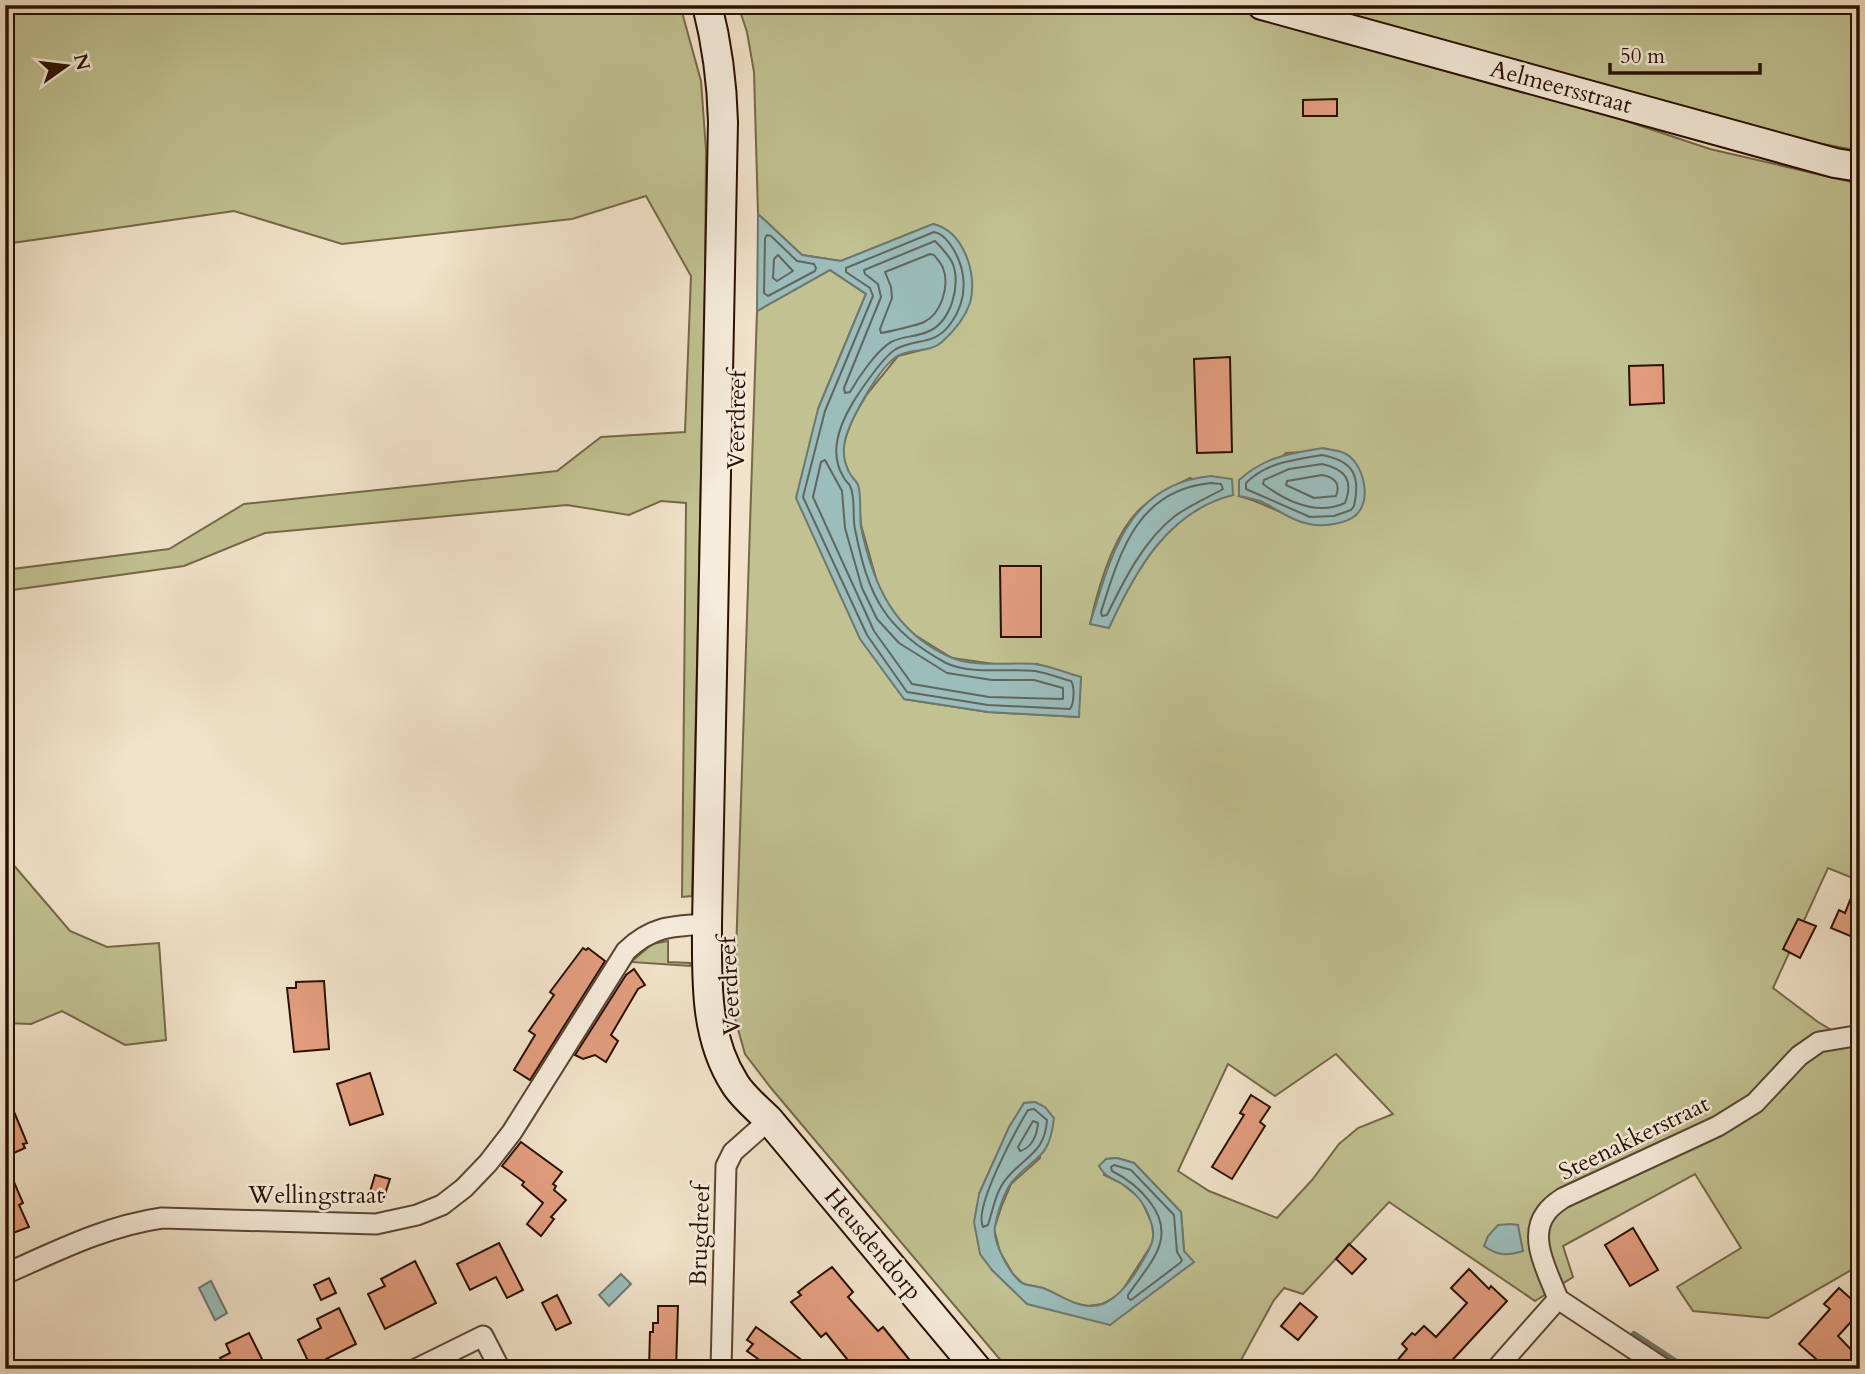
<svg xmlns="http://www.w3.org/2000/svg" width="1865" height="1374" viewBox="0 0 1865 1374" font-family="Cardo,serif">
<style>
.green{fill:#c1c191;stroke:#766848;stroke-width:2;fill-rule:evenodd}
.water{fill:#9bbdbb;stroke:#6e7870;stroke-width:2}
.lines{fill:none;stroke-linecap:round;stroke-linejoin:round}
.shore{stroke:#62665e;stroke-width:2}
.stream{stroke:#6e7870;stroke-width:6}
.building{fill:#e29d7e;stroke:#2a1000;stroke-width:2}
.street-casing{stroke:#5c4432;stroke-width:23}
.secondary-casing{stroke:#2a1000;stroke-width:32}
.street{stroke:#f6ecdc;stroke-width:19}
.secondary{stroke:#f6ecdc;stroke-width:28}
.labels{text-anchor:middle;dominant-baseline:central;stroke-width:5;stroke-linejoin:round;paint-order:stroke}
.street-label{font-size:24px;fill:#2a1000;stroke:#f6ecdc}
</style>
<rect width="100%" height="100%" fill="#f1e2c9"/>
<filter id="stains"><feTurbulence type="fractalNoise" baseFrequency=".00286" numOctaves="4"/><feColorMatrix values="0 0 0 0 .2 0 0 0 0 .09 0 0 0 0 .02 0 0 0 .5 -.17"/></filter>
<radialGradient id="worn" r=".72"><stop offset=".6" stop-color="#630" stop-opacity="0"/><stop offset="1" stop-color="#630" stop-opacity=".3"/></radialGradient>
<g class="green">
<polygon points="5,5 299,5 316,10 383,5 680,5 701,81 706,150 705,286 692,896 682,897 686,503 661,501 629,515 567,505 265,533 184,566 5,591 5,570 169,549 244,504 557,471 601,437 685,432 691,276 646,196 572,219 342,244 234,211 5,244"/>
<path d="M738 5H1860V151L1785 137 1553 74 1548 99 1590 109 1710 149 1860 184V881L1828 868 1773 988 1818 1022 1860 1047V1265L1768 1318 1693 1311 1677 1287 1741 1248 1695 1174 1563 1246 1573 1277 1535 1301 1389 1202 1303 1294 1284 1288 1274 1300 1236 1369H1008L771 1088 745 1054 734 1015 757 311 830 270 866 294 818 409 904 699 988 712 1078 717 1081 677 1037 664H994L952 658 910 632 890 610 877 582 861 525 858 485 850 475 843 458 844 442 853 418 867 394 898 356 930 348 971 274C966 253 955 230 933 224L841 261 802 255 758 214 754 72 747 32ZM1304 452 1356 515C1310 539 1282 507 1239 496L1286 453ZM1190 478 1232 495C1168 511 1135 571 1109 627L1090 624C1098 588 1113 536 1139 510 1153 497 1174 486 1190 478ZM1336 1054 1393 1114 1358 1128 1339 1144 1312 1180 1277 1218 1209 1191 1178 1171 1228 1064 1275 1096ZM1035 1102 1040 1158 1011 1184 1002 1205 994 1229 1000 1252 1013 1274 1023 1284 1043 1288 1073 1303 1088 1306 1102 1304 1120 1294 1154 1241 1152 1224 1141 1199 1121 1183 1104 1175 1106 1159 1117 1158 1134 1163 1181 1212 1184 1251 1110 1325 992 1270 979 1194 1009 1128 1024 1103Z"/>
<polygon points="5,855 70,931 107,947 159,943 166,1040 125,1045 62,1011 31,1024 5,1023"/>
<polygon points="668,941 668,962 690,963 690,966 631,962 652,944"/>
</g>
<g class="water">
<path d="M758 214 802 255 841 261 933 224C964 231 978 275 970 303 965 318 954 331 942 342 930 353 911 348 897 356 881 367 863 399 854 417 845 435 839 453 849 472 851 477 856 480 858 485 862 497 859 514 861 527 873 585 894 632 950 657 975 668 1009 662 1035 664 1050 666 1066 673 1081 677L1079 717 988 712 904 699 860 639 796 498 818 409 866 294 830 270 757 311Z"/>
<path d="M1323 448C1329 450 1338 450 1344 453 1363 461 1373 500 1356 515 1346 524 1323 527 1309 524 1291 521 1276 508 1260 501 1253 499 1246 497 1239 496V480C1266 456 1289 454 1323 448Z"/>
<path d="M1211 476 1232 479 1233 495C1168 511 1135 571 1109 628L1090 624C1111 556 1127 484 1211 476Z"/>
<path d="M1035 1102 1045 1107 1054 1118C1049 1162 1035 1154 1012 1182 1004 1192 997 1214 995 1227 992 1241 1010 1275 1022 1283 1028 1286 1036 1286 1043 1288 1062 1295 1081 1312 1103 1304 1121 1296 1133 1278 1142 1262 1150 1248 1157 1238 1151 1222 1146 1205 1135 1191 1119 1182 1109 1177 1105 1176 1099 1166L1106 1159 1117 1158 1134 1163 1181 1212 1184 1251 1194 1262 1110 1325 1027 1304 992 1270 980 1254 974 1222 979 1194 1009 1127 1024 1103Z"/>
<path d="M1510 1224 1518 1225 1523 1251C1507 1256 1498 1256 1484 1246L1488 1236 1498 1225Z"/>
<polygon points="621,1274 631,1284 609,1306 599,1295"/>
<polygon points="211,1281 227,1313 215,1320 199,1288"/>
</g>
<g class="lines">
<g class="shore">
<path d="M934 232C941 233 945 238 950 244 967 268 969 298 951 323 935 346 917 338 896 349 889 353 882 362 877 368 861 389 841 416 837 442 835 455 837 467 844 478 845 481 849 483 850 486 856 498 852 516 855 529 868 596 885 630 946 663 970 675 1010 668 1035 671 1047 673 1060 678 1071 681 1075 687 1074 704 1070 709L988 705 907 692 867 635 803 497 825 411 873 296 870 288 846 272V268Z"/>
<polygon points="767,235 771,236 797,261 814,264 816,268 815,271 768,296 764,293 765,238"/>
<path d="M935 241C941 247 948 255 952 262 962 284 951 323 927 332 916 337 902 336 891 342 877 350 858 378 850 392L845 393 844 388 881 297 878 284 865 274 864 270Z"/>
<path d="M930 254 934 255C937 259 941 263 943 268 950 286 941 314 924 322 918 325 888 332 881 333L880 329 892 298 891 287 885 272Z"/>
<polygon points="778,255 793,271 777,281 773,278 774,259"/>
<path d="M1322 455C1353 461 1361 475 1354 506L1351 510 1334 516 1310 517 1246 489V483C1267 462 1294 460 1322 455Z"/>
<polygon points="825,460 842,491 845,528 862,588 877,619 899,643 947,673 992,680 1034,680 1063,688 1063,699 989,697 912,684 874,631 813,497 821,462"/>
<path d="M1322 464C1345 469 1354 480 1345 503 1317 516 1286 501 1263 484L1264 480 1289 469Z"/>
<path d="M1322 475C1334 477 1341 483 1336 496L1314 498 1286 485 1287 481Z"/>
<path d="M1211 483 1221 484 1223 489C1207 498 1190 505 1175 516 1144 540 1124 580 1107 615L1102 616 1101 612C1120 552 1137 490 1211 483Z"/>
<path d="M1034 1109 1047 1120C1045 1153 1025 1156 1007 1178 996 1190 993 1210 988 1225L983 1227C973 1208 1016 1130 1028 1110Z"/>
<path d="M1033 1121 1038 1123C1037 1135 1032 1148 1020 1151L1018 1147Z"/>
<path d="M1114 1165 1131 1170 1174 1215 1177 1252 1182 1260 1180 1263 1131 1300 1128 1298V1295C1137 1281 1156 1260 1160 1243 1169 1212 1136 1183 1112 1171L1111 1167Z"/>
</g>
<polyline class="stream" points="1634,1334 1687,1369"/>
</g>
<g class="building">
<polygon points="1337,99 1337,116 1303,116 1303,100"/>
<polygon points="1230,357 1232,452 1197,453 1194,359"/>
<polygon points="1663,365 1664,403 1630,405 1629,366"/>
<polygon points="1000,566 1041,566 1041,637 1001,637"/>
<polygon points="1859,877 1860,877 1860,940 1831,928 1839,910 1845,913"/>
<polygon points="1798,919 1816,926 1800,958 1783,949"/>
<polygon points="583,948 586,950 588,948 605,961 530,1080 514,1070 535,1035 529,1031 554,995 550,992"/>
<polygon points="634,969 645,985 638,989 611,1035 618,1041 606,1062 595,1055 583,1059 575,1055 626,975"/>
<polygon points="324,981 329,1049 294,1052 287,988 296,988 296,982"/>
<polygon points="370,1073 383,1114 350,1125 337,1084"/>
<polygon points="5,1090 27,1143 23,1144 25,1148 5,1157"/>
<polygon points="1251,1095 1270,1107 1260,1122 1265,1126 1232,1179 1212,1167 1244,1115 1240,1113"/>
<polygon points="521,1142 562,1172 553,1184 556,1186 554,1190 566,1200 551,1217 554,1219 541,1236 527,1224 543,1203 522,1185 524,1182 502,1166"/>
<polygon points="5,1161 23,1203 19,1205 29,1227 5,1236"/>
<polygon points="375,1175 390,1179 383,1200 369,1195"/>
<polygon points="1633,1228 1658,1270 1630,1286 1605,1245"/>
<polygon points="499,1243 523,1290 507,1298 496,1277 470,1290 457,1264"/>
<polygon points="1349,1244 1366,1259 1352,1274 1336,1259"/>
<polygon points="415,1261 436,1303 385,1329 368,1294 385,1286 381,1279"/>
<polygon points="832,1267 853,1292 848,1297 878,1331 883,1327 917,1369 855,1369 826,1333 821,1337 791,1302 801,1295 798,1292 807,1285"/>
<polygon points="1469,1269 1489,1289 1491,1286 1507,1301 1444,1369 1434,1360 1426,1369 1390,1369 1407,1349 1402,1344 1412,1333 1415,1335 1424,1326 1436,1337 1467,1303 1451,1288"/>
<polygon points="329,1278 336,1293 321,1300 314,1285"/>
<polygon points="1839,1288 1860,1307 1860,1312 1838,1336 1860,1359 1860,1369 1809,1369 1816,1359 1799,1344 1830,1309 1824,1304"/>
<polygon points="557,1295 571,1323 556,1330 542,1303"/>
<polygon points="1300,1303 1317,1317 1298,1340 1281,1326"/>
<polygon points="658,1306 678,1306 676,1369 649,1369 650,1332 653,1332 653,1323 658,1323"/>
<polygon points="339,1308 356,1344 326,1359 327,1363 311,1367 298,1340 321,1328 317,1319"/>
<polygon points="756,1327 814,1369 772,1369 747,1351 753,1344 747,1340"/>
<polygon points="249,1333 267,1369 226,1369 220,1358 230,1353 226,1344"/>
</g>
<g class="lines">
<g class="street-casing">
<g id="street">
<path d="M5 1274C57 1251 106 1226 162 1218L376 1224 417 1215 442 1205 464 1188 488 1163 512 1132 626 951C652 926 672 926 707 924"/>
<polyline points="1558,1299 1664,1369"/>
<polyline points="416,1369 483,1336 500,1369"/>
<polyline points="721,1369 726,1166 733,1152 769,1120"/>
<path d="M1496 1369 1558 1299C1549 1274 1527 1238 1546 1213 1550 1207 1557 1202 1563 1198L1718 1126 1755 1103 1799 1056 1819 1042 1855 1036 1860 1039"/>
</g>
</g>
<g class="secondary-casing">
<g id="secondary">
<path d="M707 5C717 44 722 82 723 122L707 924C707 978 704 1036 735 1084 743 1097 758 1109 769 1120L977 1369"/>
<polyline points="1262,5 1835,163 1860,167"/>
</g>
</g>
<use href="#street" class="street"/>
<use href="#secondary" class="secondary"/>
</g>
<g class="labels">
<g class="street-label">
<text transform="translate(1561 87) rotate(15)">Aelmeersstraat</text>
<text transform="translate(737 420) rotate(-89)">Veerdreef</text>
<text transform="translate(730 986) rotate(-93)">Veerdreef</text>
<text transform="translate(1634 1138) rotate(-26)">Steenakkerstraat</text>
<text x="316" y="1195">Wellingstraat</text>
<text transform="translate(700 1235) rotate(-88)">Brugdreef</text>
<text transform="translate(873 1244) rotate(50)">Heusdendorp</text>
</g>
</g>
<rect width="1865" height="1374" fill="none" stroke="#f1e2c9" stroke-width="28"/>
<rect x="7" y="7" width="1851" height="1360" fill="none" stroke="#2a1000" stroke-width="3.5"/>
<rect x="14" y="14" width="1837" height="1346" fill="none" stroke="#2a1000" stroke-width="2"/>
<g transform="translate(66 66) rotate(76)" stroke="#f6ecdc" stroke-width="5" paint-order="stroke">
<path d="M0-5L12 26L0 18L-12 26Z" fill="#2a1000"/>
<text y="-10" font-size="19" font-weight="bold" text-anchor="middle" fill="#2a1000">N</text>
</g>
<path d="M1610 63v10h150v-10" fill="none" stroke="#2a1000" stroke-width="3.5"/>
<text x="1620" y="63" font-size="21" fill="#2a1000" stroke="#f6ecdc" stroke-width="5" paint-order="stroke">50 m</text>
<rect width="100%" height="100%" filter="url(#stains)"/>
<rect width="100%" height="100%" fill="url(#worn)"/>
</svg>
